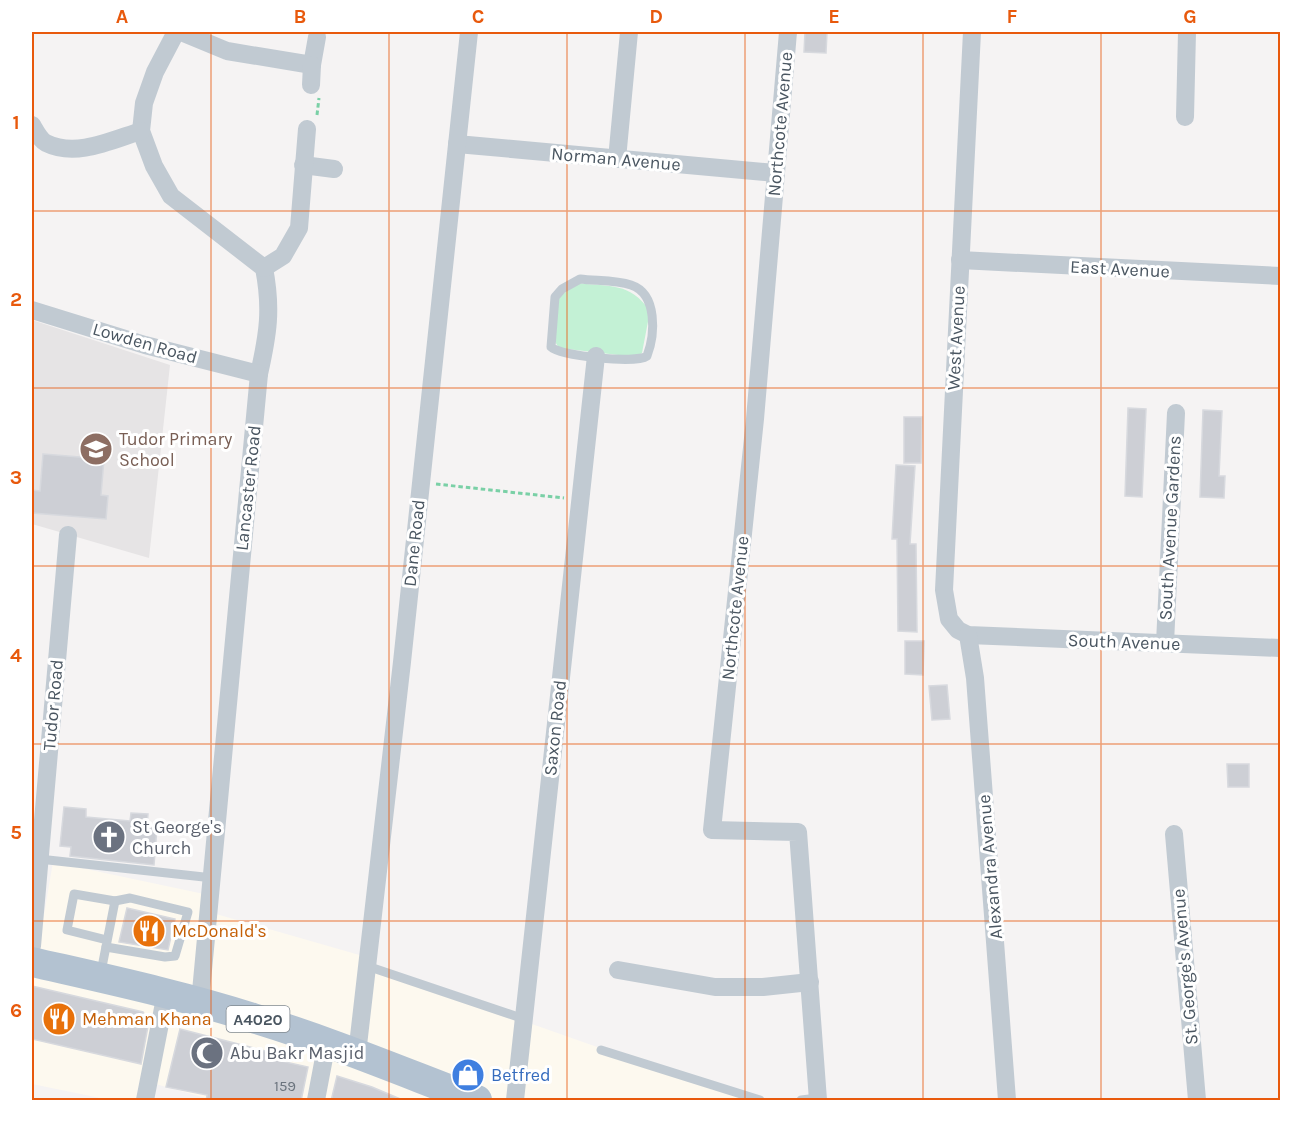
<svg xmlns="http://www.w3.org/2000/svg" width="1312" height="1132" viewBox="0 0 1312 1132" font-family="Karla,sans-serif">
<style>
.commercial{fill:#fdf9ef}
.education{fill:#e6e4e5}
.green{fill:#c3f1d5}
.building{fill:#cdcfd5;stroke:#d7d9de;stroke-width:1.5}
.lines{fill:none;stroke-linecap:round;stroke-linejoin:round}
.path{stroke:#7ad0a6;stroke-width:3;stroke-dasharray:4.5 3;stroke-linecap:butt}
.service{stroke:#c1cad2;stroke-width:9}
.minor{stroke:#c1cad2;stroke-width:18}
.primary{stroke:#b3c2d1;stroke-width:30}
.grid{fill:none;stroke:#e8590c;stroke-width:1.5;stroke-opacity:0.55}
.labels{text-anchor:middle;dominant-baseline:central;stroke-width:6;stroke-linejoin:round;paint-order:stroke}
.number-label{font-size:15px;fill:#6b747e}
.shield{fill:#fff;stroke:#808990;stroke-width:1.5}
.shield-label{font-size:16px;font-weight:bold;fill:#4a5661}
.street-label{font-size:18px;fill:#4a5661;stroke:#fff}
.education-label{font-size:18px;fill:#785e54;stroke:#fff;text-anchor:start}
.worship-label{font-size:18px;fill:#5b616d;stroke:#fff;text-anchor:start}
.food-label{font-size:18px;fill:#c56008;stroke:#fff;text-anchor:start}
.shop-label{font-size:18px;fill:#366cbe;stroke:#fff;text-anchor:start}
.neatline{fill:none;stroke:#e8590c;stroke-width:2}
.grid-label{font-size:20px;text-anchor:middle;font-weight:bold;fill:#e8590c}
</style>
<rect width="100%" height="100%" fill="#f5f3f3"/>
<polygon class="commercial" points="53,862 204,894 209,912 370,958 370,967 671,1073 769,1100 213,1100 152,1083 146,1100 110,1100 32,1084 32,985"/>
<polygon class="education" points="32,320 170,365 149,558 32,524"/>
<path class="green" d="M578 283C610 287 630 282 650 311L642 353 635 357 559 348 554 340 559 297Z"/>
<g class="building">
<polygon points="805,32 827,32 826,53 804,52"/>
<polygon points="1128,408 1146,409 1142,497 1125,496"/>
<polygon points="1203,410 1222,411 1219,476 1225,476 1224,498 1200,497"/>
<polygon points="904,417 922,417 921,463 904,463"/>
<polygon points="43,454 104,459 101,495 108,496 106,519 32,513 32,490 40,491"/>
<polygon points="896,465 915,466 910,544 916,544 917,632 898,631 897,539 892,539"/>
<polygon points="905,641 924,641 923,675 905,674"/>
<polygon points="947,685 950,719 932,720 929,686"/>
<polygon points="1227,764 1249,764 1249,787 1228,787"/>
<polygon points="64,807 86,809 86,817 130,821 131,813 148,814 147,827 157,828 154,865 70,856 71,847 60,846"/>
<polygon points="127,908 175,919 168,950 119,942"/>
<polygon points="32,986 143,1012 149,1021 141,1064 32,1039"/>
<polygon points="180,1029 273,1053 272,1059 308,1067 301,1101 206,1101 207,1095 166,1087"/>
<polygon points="337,1076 372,1087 405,1101 331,1101"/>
</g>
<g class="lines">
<g class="path">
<polyline points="317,115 319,98"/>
<polyline points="436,484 564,498"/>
</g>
<g class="service">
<path d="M580 279C596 281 616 280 631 285 658 294 655 335 647 356 636 364 561 356 551 347L555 297 562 289Z"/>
<polyline points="39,859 213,878"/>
<polyline points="106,947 165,957 175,956 188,912 130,898 115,901"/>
<polyline points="367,966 524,1019"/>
<polyline points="101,972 115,901 74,894 67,930 107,940"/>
<polyline points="601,1050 760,1100"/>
<polyline points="801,1100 818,1098"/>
</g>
<g class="minor">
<path d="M176 32 155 72 144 103 141 131 154 166 171 196 264 268C272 309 268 334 259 374L200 1002"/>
<polyline points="181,32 227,51 312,65 317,37"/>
<polyline points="788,32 755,419 712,830 798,832 818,1100"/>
<polyline points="972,32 944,590 949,619 958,630 968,635 1280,648"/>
<polyline points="311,85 312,65"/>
<polyline points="1185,117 1187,32"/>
<path d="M32 125C35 130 40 140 46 143 76 158 112 140 141 131"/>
<polyline points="457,144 775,173"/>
<polyline points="617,159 629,32"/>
<polyline points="303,165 334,169"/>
<polyline points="960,260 1280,276"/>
<polyline points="264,268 283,256 299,228 307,129"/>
<polyline points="32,310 145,345 259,374"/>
<polyline points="968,635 975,678 1007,1100"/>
<polyline points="1165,643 1176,413"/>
<polyline points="1174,834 1197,1100"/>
<polyline points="32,946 68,535"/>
<polyline points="618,970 715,987 763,987 810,982"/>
<polyline points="357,1054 402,662 469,32"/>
<polyline points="145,1100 166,993"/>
<polyline points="316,1100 327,1042"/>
<polyline points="515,1100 596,356"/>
</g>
<path class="primary" d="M32 962C106 979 181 995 253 1018 329 1041 403 1072 477 1100"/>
</g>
<path class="grid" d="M211 32V1100M389 32V1100M567 32V1100M745 32V1100M923 32V1100M1101 32V1100M32 211H1280M32 388H1280M32 566H1280M32 744H1280M32 921H1280"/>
<defs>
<g id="school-disc" transform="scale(1.725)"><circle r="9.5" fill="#8d6e63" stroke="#fff"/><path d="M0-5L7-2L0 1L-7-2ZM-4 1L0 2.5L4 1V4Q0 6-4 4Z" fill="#fff"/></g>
<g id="church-disc" transform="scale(1.725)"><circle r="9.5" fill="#6b7280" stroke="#fff"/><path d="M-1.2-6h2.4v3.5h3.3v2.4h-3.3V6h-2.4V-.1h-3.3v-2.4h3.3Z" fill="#fff"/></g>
<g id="restaurant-disc" transform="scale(1.725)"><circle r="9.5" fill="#e8710a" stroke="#fff"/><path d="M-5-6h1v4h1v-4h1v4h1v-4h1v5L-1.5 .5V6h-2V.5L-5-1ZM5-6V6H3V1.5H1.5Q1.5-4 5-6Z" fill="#fff"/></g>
<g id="mosque-disc" transform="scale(1.725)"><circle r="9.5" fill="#6b7280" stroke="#fff"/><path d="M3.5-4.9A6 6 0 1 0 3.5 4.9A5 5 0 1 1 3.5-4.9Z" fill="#fff"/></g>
<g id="shop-disc" transform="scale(1.725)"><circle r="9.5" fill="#3f7fe0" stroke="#fff"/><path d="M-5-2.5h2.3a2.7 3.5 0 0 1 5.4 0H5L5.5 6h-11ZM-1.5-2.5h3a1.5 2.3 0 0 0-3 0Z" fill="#fff"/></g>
</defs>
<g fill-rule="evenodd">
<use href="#school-disc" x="96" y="449"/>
<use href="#church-disc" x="109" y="837"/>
<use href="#restaurant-disc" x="149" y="931"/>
<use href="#restaurant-disc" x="59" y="1019"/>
<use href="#mosque-disc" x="207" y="1053"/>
<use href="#shop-disc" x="468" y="1075"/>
</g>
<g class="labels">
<g class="number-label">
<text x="285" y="1086">159</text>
</g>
<rect class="shield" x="226.5" y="1006" width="63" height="26" rx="4.5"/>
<g class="shield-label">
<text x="258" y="1019">A4020</text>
</g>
<g class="street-label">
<text transform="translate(780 124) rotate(-85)">Northcote Avenue</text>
<text transform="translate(616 159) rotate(5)">Norman Avenue</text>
<text transform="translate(1120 269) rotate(3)">East Avenue</text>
<text transform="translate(956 338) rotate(-87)">West Avenue</text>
<text transform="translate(145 343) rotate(16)">Lowden Road</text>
<text transform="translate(248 488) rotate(-84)">Lancaster Road</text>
<text transform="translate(1170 528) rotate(-87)">South Avenue Gardens</text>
<text transform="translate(414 543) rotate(-84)">Dane Road</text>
<text transform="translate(735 608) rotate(-84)">Northcote Avenue</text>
<text transform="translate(1124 642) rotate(2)">South Avenue</text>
<text transform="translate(53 705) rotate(-85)">Tudor Road</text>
<text transform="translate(555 728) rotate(-84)">Saxon Road</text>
<text transform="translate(990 867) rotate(-95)">Alexandra Avenue</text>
<text transform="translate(1185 967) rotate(-95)">St. George's Avenue</text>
</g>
<g class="education-label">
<text x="119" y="439">Tudor Primary<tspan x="119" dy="21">School</tspan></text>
</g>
<g class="worship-label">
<text x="132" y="827">St George's<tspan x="132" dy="21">Church</tspan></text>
<text x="230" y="1053">Abu Bakr Masjid</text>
</g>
<g class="food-label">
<text x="172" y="931">McDonald's</text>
<text x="82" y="1019">Mehman Khana</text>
</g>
<g class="shop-label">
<text x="491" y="1075">Betfred</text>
</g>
</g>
<rect width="1312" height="1132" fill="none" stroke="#ffffff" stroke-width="66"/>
<rect x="33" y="33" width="1246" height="1066" class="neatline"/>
<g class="grid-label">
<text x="122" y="23">A</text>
<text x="300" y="23">B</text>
<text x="478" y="23">C</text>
<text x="656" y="23">D</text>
<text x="834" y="23">E</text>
<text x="1012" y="23">F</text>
<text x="1190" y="23">G</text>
<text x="16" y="129">1</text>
<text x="16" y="306">2</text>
<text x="16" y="484">3</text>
<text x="16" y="662">4</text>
<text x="16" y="839">5</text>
<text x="16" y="1017">6</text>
</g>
</svg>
